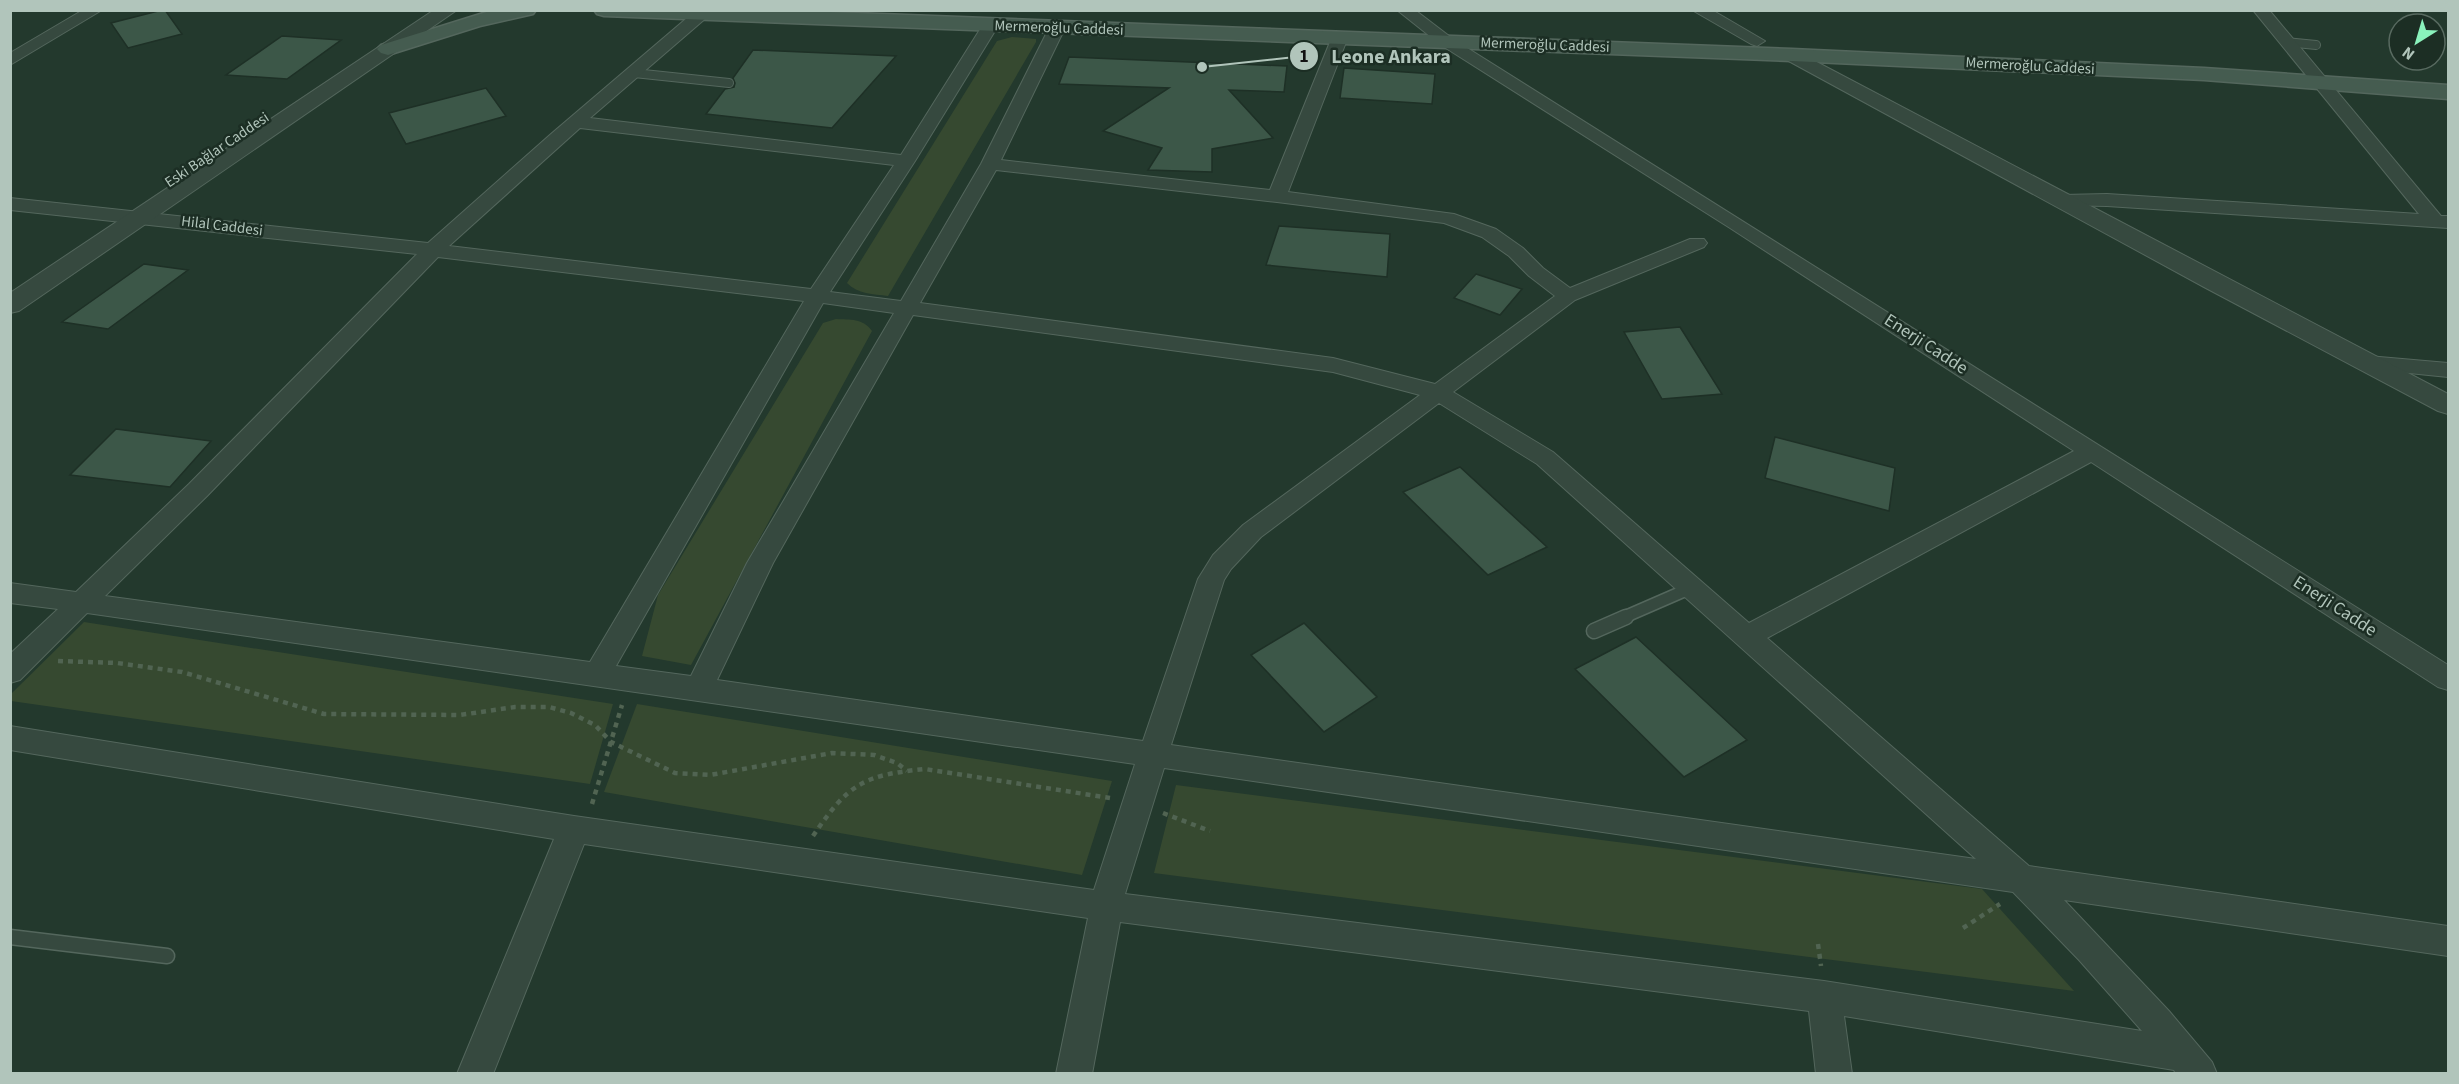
<svg xmlns="http://www.w3.org/2000/svg" width="2459" height="1084" viewBox="0 0 2459 1084" font-family="'Source Sans 3',sans-serif">
<style>
.green{fill:#364930}
.building{fill:#3c5748;stroke:#1e3026;stroke-width:1.5}
.lines{fill:none;stroke-linecap:round;stroke-linejoin:round}
.service-far2-casing{stroke:#54675d;stroke-width:10}
.service-far1-casing{stroke:#54675d;stroke-width:14}
.service-casing{stroke:#54675d;stroke-width:17}
.minor-casing{stroke:#54675d;stroke-width:2}
.tertiary-casing{stroke:#54675d;stroke-width:2}
.secondary-casing{stroke:#54675d;stroke-width:3}
.path{stroke:#516452;stroke-width:4.5;stroke-dasharray:5 5;stroke-linecap:butt}
.service-far2{stroke:#36493f;stroke-width:8}
.service-far1{stroke:#36493f;stroke-width:11}
.service{stroke:#36493f;stroke-width:14}
.minor{fill:#36493f;fill-rule:evenodd}
.tertiary{fill:#36493f;fill-rule:evenodd}
.secondary{fill:#455c50;fill-rule:evenodd}
.labels{text-anchor:middle;dominant-baseline:central;stroke-width:5;stroke-linejoin:round;paint-order:stroke}
.far-street-label{font-size:15px;fill:#b1c5bb;stroke:#1c2e24}
.street-label{font-size:18px;fill:#b1c5bb;stroke:#1c2e24}
.leader{fill:none;stroke:#b1c5bb;stroke-width:2}
.callout-dot{fill:#b1c5bb;stroke:#1c2e24;stroke-width:2}
.mark-label{font-size:18px;text-anchor:middle;font-weight:bold;fill:#111}
.callout-label{font-size:20px;text-anchor:middle;font-weight:bold;fill:#b1c5bb;stroke:#1c2e24;stroke-width:5;stroke-linejoin:round;paint-order:stroke}
</style>
<rect width="100%" height="100%" fill="#23392d"/>
<g class="green">
<path d="M1012 37 1036 39V42L888 296C873 294 858 294 847 283L997 41Z"/>
<path d="M836 319C850 320 863 318 872 331L691 665 642 656 658 595 823 323Z"/>
<polygon points="84,622 613,704 590,784 11,701 11,694"/>
<polygon points="637,704 1112,781 1082,875 604,792"/>
<polygon points="1176,785 1982,889 2074,991 1154,873"/>
</g>
<g class="building">
<polygon points="162,10 165,10 182,34 128,48 111,23"/>
<polygon points="282,36 341,40 287,79 226,75"/>
<polygon points="753,50 826,53 896,56 832,128 706,114 725,89 734,87 735,83 733,78"/>
<polygon points="1069,57 1287,66 1284,92 1229,90 1273,138 1212,149 1212,172 1148,170 1162,148 1103,131 1169,88 1059,84"/>
<polygon points="1344,68 1435,74 1432,104 1340,98"/>
<polygon points="486,88 506,116 406,144 389,113"/>
<polygon points="1279,226 1390,234 1387,277 1266,265"/>
<polygon points="144,264 188,270 108,329 62,322"/>
<polygon points="1476,274 1522,289 1500,315 1454,298"/>
<polygon points="1680,327 1722,394 1662,399 1624,332"/>
<polygon points="116,429 211,441 170,487 70,475"/>
<polygon points="1775,437 1895,468 1889,511 1765,478"/>
<polygon points="1460,467 1547,547 1488,575 1403,492"/>
<polygon points="1304,623 1377,697 1324,732 1251,655"/>
<polygon points="1636,637 1747,740 1684,777 1575,669"/>
</g>
<g class="lines">
<g class="service-far2-casing">
<g id="service-far2">
<polyline points="2285,42 2316,45"/>
<polyline points="634,73 729,83"/>
</g>
</g>
<g class="service-far1-casing">
<polyline id="service-far1" points="1622,618 1691,588"/>
</g>
<g class="service-casing">
<g id="service">
<polyline points="1594,631 1626,617"/>
<polyline points="10,937 167,956"/>
</g>
</g>
<g class="minor-casing">
<g id="minor">
<polygon points="83,10 102,10 10,65 10,53"/>
<path d="M701 10 708 15 706 18 590 118 901 155 984 23 990 21 998 26 915 161 830 292 901 301 981 164 1049 28 1057 23 1065 28 1001 160 1270 190 1332 37 1340 32 1348 37 1288 192 1454 214 1496 229 1523 248 1543 268 1570 288 1690 239H1704L1707 243 1704 247 1575 300 1453 392 1553 452 1749 623 2074 451 1730 228 1441 45 1397 10H1415L1453 39 2448 665V690L2438 687 2091 462 1767 638 2029 866 2448 926V956L2064 900 2169 1011 2212 1062 2217 1074H2176L2174 1070 1844 1016 1852 1074H1816L1809 1011 1120 922 1092 1074H1056L1088 918 584 844 493 1074H457L554 839 10 750V726L574 816 1094 890 1135 764 87 613 20 680 10 683V654L58 609 10 603V583L76 592 189 484 417 254 10 210V198L428 243 551 134 694 12ZM580 128 894 165 811 289 449 246ZM996 170 1277 202 1444 223 1482 237 1509 256 1529 276 1555 296 1435 384 1333 358 920 303ZM438 257 804 301 590 662 105 596 207 496ZM823 303 894 313 747 563 691 676 616 666ZM913 315 1333 372 1420 395 1243 525 1213 555 1198 579 1143 741 717 680 773 563ZM1439 403 1537 464 1976 859 1171 745 1224 580 1231 569 1261 537ZM1164 768 2013 892 2079 960 2142 1031 1824 981 1125 894Z"/>
<polygon points="1692,10 1712,10 1765,41 1757,46 1751,44"/>
<polygon points="2253,10 2269,10 2441,216 2448,216 2448,228 2107,206 2056,205 2053,201 2056,197 2063,195 2107,194 2419,214"/>
<polygon points="2368,356 2448,363 2448,377 2360,368 2357,363 2360,358"/>
</g>
</g>
<g class="tertiary-casing">
<g id="tertiary">
<polygon points="434,10 457,10 19,311 10,313 10,293"/>
<polygon points="1792,49 2448,394 2448,414 2438,411 2204,287 1785,59 1782,55 1785,51"/>
</g>
</g>
<g class="secondary-casing">
<g id="secondary">
<polygon points="493,10 536,10 533,14 480,26 388,55 381,53 377,49 381,45"/>
<polygon points="594,10 778,10 1792,49 2204,68 2448,85 2448,99 2204,80 1792,61 604,16 597,14"/>
</g>
</g>
<g class="path">
<polyline points="58,661 117,663 182,672 324,714 460,715 515,707 549,707 571,713 595,725 611,742 675,773 710,775 832,753 874,755 897,763 907,771"/>
<polyline points="592,804 622,705"/>
<polyline points="1163,813 1210,831"/>
<path d="M813 836C848 784 863 775 925 769L1110 798"/>
<polyline points="1963,928 2000,904"/>
<polyline points="1818,944 1821,966"/>
</g>
<use href="#service-far2" class="service-far2"/>
<use href="#service-far1" class="service-far1"/>
<use href="#service" class="service"/>
<use href="#minor" class="minor"/>
<use href="#tertiary" class="tertiary"/>
<use href="#secondary" class="secondary"/>
</g>
<g class="labels">
<g class="far-street-label">
<text transform="translate(1059 28) rotate(2)">Mermeroğlu Caddesi</text>
<text transform="translate(1545 45) rotate(2)">Mermeroğlu Caddesi</text>
<text transform="translate(2030 66) rotate(3)">Mermeroğlu Caddesi</text>
<text transform="translate(217 150) rotate(-34)">Eski Bağlar Caddesi</text>
<text transform="translate(222 226) rotate(7)">Hilal Caddesi</text>
</g>
<g class="street-label">
<text transform="translate(1926 344) rotate(33)">Enerji Cadde</text>
<text transform="translate(2335 606) rotate(33)">Enerji Cadde</text>
</g>
</g>
<path class="leader" d="M1202 67L1304 56"/>
<g class="callout-dot">
<circle cx="1202" cy="67" r="6"/>
<circle cx="1304" cy="56" r="15"/>
</g>
<g class="mark-label">
<text x="1304" y="62">1</text>
</g>
<g class="callout-label">
<text x="1391" y="63">Leone Ankara</text>
</g>
<rect width="2459" height="1084" fill="none" stroke="#b1c5bb" stroke-width="24"/>
<g transform="translate(2417 42) rotate(217)"><circle r="28" fill="#1c2e24" stroke="#586a60" stroke-width="1.5"/>
<path d="M0-4.5L10 22L0 15L-10 22Z" fill="#8af2bc"/>
<text y="-9" font-size="16" font-weight="bold" text-anchor="middle" fill="#b1c5bb">N</text>
</g>
</svg>
